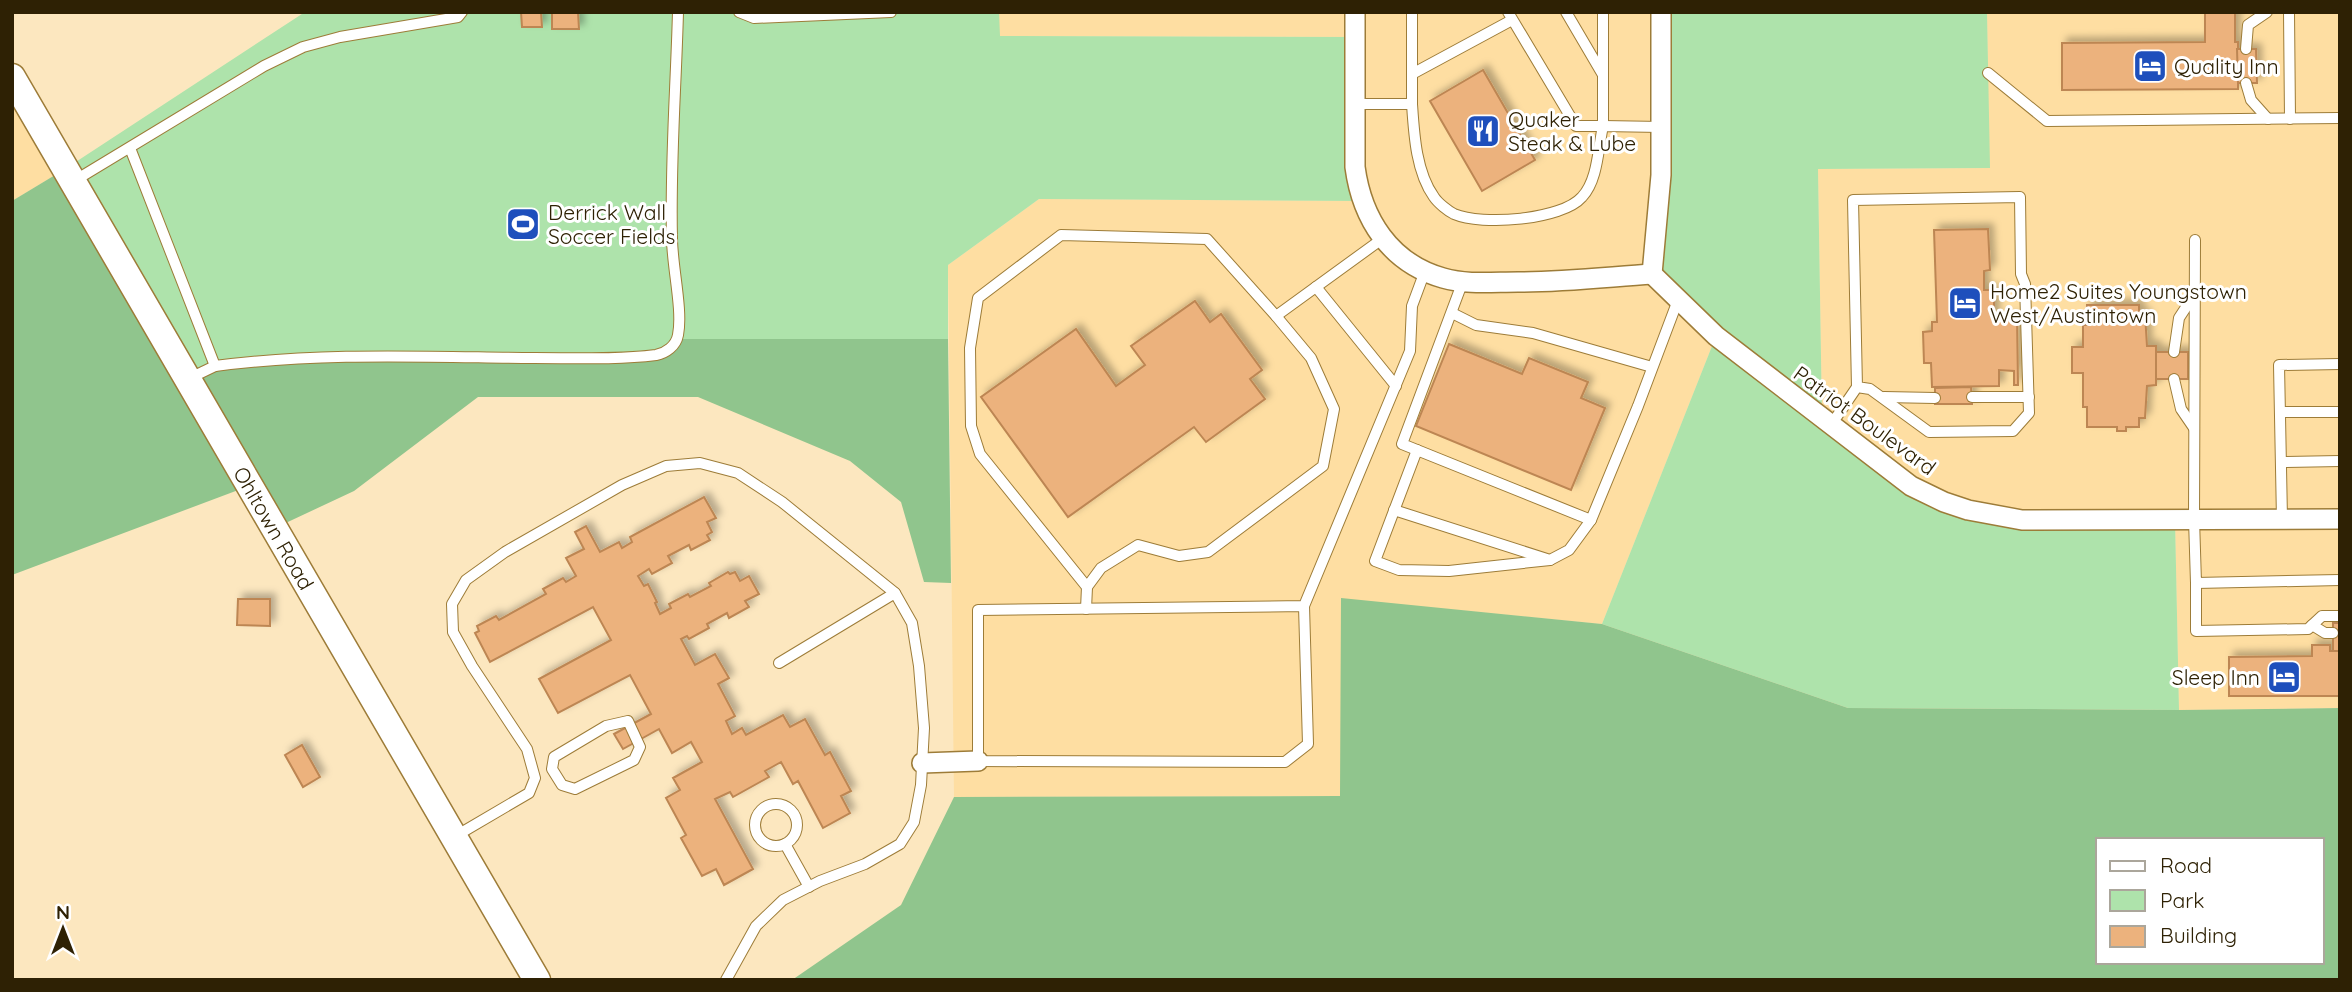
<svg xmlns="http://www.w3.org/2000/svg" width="2352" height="992" viewBox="0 0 2352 992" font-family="Quicksand,sans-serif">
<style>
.built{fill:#fedea2}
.green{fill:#aee3ab}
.forest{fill:#90c58d;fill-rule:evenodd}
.building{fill:#ecb27d;stroke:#bd8653;stroke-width:2;filter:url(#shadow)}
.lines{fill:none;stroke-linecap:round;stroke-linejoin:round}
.lane-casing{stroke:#9d7c38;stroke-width:12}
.street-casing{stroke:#9d7c38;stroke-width:22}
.secondary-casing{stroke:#9d7c38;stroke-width:29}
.lane{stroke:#fff;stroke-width:10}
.street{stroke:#fff;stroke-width:19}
.secondary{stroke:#fff;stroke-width:26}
.labels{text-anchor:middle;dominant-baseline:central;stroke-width:6;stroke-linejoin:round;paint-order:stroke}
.poi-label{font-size:21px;fill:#2e2104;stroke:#fff;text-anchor:start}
.street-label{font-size:21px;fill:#2e2104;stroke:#fff}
</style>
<defs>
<filter id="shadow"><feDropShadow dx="5" dy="-5" stdDeviation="3.5" flood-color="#0004"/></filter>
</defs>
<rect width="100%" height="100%" fill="#fce7bf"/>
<g class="built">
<polygon points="999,12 1661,12 1716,336 1602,624 1341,599 1341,796 954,797 948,265 1039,199 1361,201 1355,37 999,36"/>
<polygon points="1987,12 2340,12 2340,708 2179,710 2175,520 2022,520 1944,502 1822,418 1818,169 1989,168"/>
<polygon points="12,77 65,169 12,201"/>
</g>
<g class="green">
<polygon points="305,12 999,12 1000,36 1355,37 1362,201 1039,199 948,265 948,339 678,339 665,353 188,379 65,169"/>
<polygon points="1661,12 1987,12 1990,168 1818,169 1822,418 1881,464 1968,510 2175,519 2179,710 1848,708 1602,624 1716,336 1652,274"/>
</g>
<g class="forest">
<polygon points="65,169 188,379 215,366 264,359 656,355 677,339 948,339 951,583 924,582 901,502 850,461 698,397 478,397 354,491 275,528 249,486 12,575 12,201"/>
<path d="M1341 598 1602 624 1848 708 2179 710 2340 708V980H792L901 905 954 797 1340 796ZM2098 840H2322V962H2098Z"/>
</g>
<g class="building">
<polygon points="521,12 541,12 542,27 522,27"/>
<polygon points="552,12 578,12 579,29 552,29"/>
<polygon points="2205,12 2235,12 2235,42 2238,42 2238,89 2062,90 2062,43 2205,42"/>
<polygon points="2237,49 2256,49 2257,83 2238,83"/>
<polygon points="1483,70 1535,160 1482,191 1430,101"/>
<polygon points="1988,229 1990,270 1984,271 1984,290 1994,290 1994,320 2017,318 2018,385 2014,385 2014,371 1999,370 1999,386 1932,387 1931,363 1924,363 1923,332 1932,331 1932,322 1937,322 1934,230"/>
<polygon points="1195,301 1210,322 1221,314 1262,370 1250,379 1265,399 1206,442 1194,427 1068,517 981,397 1076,329 1116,386 1145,365 1131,346"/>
<polygon points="2087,305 2139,305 2139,314 2145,314 2147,346 2156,346 2156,385 2147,386 2145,418 2139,418 2139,427 2126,427 2126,431 2117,431 2117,427 2087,427 2087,407 2083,407 2083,373 2072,373 2072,347 2083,347 2083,325 2087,325"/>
<polygon points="1449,344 1522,374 1529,358 1588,382 1581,398 1605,408 1571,490 1416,426"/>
<rect x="2156" y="352" width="32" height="27"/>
<polygon points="1971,387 1972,404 1935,404 1935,388"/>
<polygon points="704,497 716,518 707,522 712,532 707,535 710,540 691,550 689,545 668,556 672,563 652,574 649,569 638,576 644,586 648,584 657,602 655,603 660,614 671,608 669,604 688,594 690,597 711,586 709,583 728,572 730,574 735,572 740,581 749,576 759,594 745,601 749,607 729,618 727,613 707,624 709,628 689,639 687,636 681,639 695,665 715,654 729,678 718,684 735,716 726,721 732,734 742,728 746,735 783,715 790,727 805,719 825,755 830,752 851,791 841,796 850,813 823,828 798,781 793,784 781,762 765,771 769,777 733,797 730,792 715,799 753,869 724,885 716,869 702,876 681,838 686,835 666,798 680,790 673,778 702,762 691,742 672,753 659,729 623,749 614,734 651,714 630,675 558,713 539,679 611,640 593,607 490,662 475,633 479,631 477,626 496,616 499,620 546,594 543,589 563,578 566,582 576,576 566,558 584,549 575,532 586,526 600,552 619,542 622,548 632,542 630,537"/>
<polygon points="238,599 270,599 270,626 237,625"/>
<rect x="2333" y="623" width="7" height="28"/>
<polygon points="2312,645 2330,645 2330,651 2340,651 2340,696 2229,696 2229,657 2312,656"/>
<polygon points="302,745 320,777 303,787 285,755"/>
</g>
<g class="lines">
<g class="lane-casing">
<g id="lane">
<polyline points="739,12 754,18 891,12"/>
<polyline points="1412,12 1412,104"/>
<polyline points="1508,12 1576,126 1603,126 1603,12"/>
<polyline points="1566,12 1603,75"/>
<polyline points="2289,12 2290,119"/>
<polyline points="2246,49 2248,25 2267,12"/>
<polyline points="1988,73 2047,121 2340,118"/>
<polyline points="1412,74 1512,20"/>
<polyline points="2246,83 2251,100 2268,119"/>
<path d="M1355 104H1412C1414 134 1416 172 1434 197 1438 203 1448 211 1454 214 1482 226 1562 220 1582 197 1598 180 1598 148 1603 126L1661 127"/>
<path d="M130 148 215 366C320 352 427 357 534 358 574 358 616 360 656 355 666 353 676 346 678 335 683 310 672 266 672 238 670 163 676 87 678 12"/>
<polyline points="74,181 264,66 303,47 340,37 458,17 462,12"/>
<polyline points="2195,240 2194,519 2196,583 2340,580"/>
<polyline points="1463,281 1402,444 1591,520 1638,406 1678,300"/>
<polyline points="1316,287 1396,386"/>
<polyline points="1452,313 1476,325 1533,333 1652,367"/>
<polyline points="2174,352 2179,318 2194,295"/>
<polyline points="188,379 215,366"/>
<polyline points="2174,379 2181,409 2194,428"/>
<polyline points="1884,397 1935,398"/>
<polyline points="1972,397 2029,397"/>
<polyline points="2280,412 2340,412"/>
<polyline points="1831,425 1857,387 1853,200 2020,197 2021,274 2025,284 2029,413 2013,431 1929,432 1870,389 1857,387"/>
<polyline points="1417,450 1375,561 1399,570 1449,571 1550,560"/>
<polyline points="2281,462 2340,461"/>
<polyline points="1394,510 1550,560 1569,550 1591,520"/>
<polyline points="2282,519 2279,365 2340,364"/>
<polyline points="2196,583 2196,631 2308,629 2322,616 2340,616"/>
<polyline points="1087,587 1101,568 1138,545 1179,556 1208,552 1323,466 1334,409 1311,358 1276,316"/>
<polyline points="1304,606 1308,744 1285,762 978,761 978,610 1304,606 1410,351 1412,306 1425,271"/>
<polyline points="1086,609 1087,587 980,454 971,426 970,348 978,298 1061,235 1207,239 1276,316 1382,239"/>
<polyline points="2312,625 2325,633 2333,633"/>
<polyline points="779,663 895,593"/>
<polygon points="628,721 640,747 634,760 575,789 562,785 552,769 554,757 606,726"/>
<circle cx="776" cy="825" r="21"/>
<polyline points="454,837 529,793 535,778 527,749 472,666 453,632 452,604 466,580 505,552 622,485 666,466 700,463 738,473 782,502 895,593 912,623 919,666 924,728 921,785 914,822 900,844 865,864 820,881 783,900 756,926 726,980"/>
<polyline points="785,844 809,887"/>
</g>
</g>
<g class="street-casing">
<g id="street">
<path d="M1355 12V167C1362 219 1390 263 1443 278 1467 285 1493 282 1518 282 1563 282 1607 277 1652 274"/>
<polyline points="1652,274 1716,336 1911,486 1944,502 1968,510 2022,520 2340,519"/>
<polyline points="1652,274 1661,175 1661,12"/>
<polyline points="922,763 978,761"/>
</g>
</g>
<g class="secondary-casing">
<polyline id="secondary" points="12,77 537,980"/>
</g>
<use href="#lane" class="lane"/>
<use href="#street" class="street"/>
<use href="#secondary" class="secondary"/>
</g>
<defs>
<g id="hotel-square" transform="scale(1.75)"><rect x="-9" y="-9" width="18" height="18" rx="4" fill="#1e4fbc" stroke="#fff"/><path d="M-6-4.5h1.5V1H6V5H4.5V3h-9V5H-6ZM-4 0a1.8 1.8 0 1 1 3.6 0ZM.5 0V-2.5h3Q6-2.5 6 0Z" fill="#fff"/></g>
<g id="restaurant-square" transform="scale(1.75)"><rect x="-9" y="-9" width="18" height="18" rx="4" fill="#1e4fbc" stroke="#fff"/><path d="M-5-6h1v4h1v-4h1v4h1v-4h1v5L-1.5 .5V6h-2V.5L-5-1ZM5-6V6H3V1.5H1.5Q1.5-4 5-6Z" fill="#fff"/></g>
<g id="stadium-square" transform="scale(1.75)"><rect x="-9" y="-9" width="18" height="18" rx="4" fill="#1e4fbc" stroke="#fff"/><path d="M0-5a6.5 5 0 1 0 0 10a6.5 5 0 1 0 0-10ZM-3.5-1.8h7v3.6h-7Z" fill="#fff"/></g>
</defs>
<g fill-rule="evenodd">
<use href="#hotel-square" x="2150" y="66"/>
<use href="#restaurant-square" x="1483" y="131"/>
<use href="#stadium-square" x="523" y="224"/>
<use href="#hotel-square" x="1965" y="303"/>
<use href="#hotel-square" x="2284" y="677"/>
</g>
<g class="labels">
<g class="poi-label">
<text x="2174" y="66">Quality Inn</text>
<text x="1508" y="119">Quaker<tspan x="1508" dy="24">Steak &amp; Lube</tspan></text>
<text x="548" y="212">Derrick Wall<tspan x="548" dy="24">Soccer Fields</tspan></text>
<text x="1990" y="291">Home2 Suites Youngstown<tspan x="1990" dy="24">West/Austintown</tspan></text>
<text x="2260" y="677" text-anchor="end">Sleep Inn</text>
</g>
<g class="street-label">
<text transform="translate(1865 420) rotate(36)">Patriot Boulevard</text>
<text transform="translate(274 528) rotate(60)">Ohltown Road</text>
</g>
</g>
<rect width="2352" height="992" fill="none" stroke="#2e2104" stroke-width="28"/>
<rect x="2096" y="838" width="228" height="126" fill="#ffffff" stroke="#aba69b" stroke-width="2"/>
<rect x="2110" y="861" width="35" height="10" fill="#ffffff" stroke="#aba69b" stroke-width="2"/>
<text x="2160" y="873" font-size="21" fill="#2e2104">Road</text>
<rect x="2110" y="890" width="35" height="21" fill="#aee3ab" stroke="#aba69b" stroke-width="2"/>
<text x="2160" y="908" font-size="21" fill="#2e2104">Park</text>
<rect x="2110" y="926" width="35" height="21" fill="#ecb27d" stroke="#aba69b" stroke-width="2"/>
<text x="2160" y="943" font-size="21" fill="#2e2104">Building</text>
<g transform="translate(63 929)" stroke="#ffffff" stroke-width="5" paint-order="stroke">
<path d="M0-5L12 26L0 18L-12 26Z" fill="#2e2104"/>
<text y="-10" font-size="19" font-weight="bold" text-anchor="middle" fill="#2e2104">N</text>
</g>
</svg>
